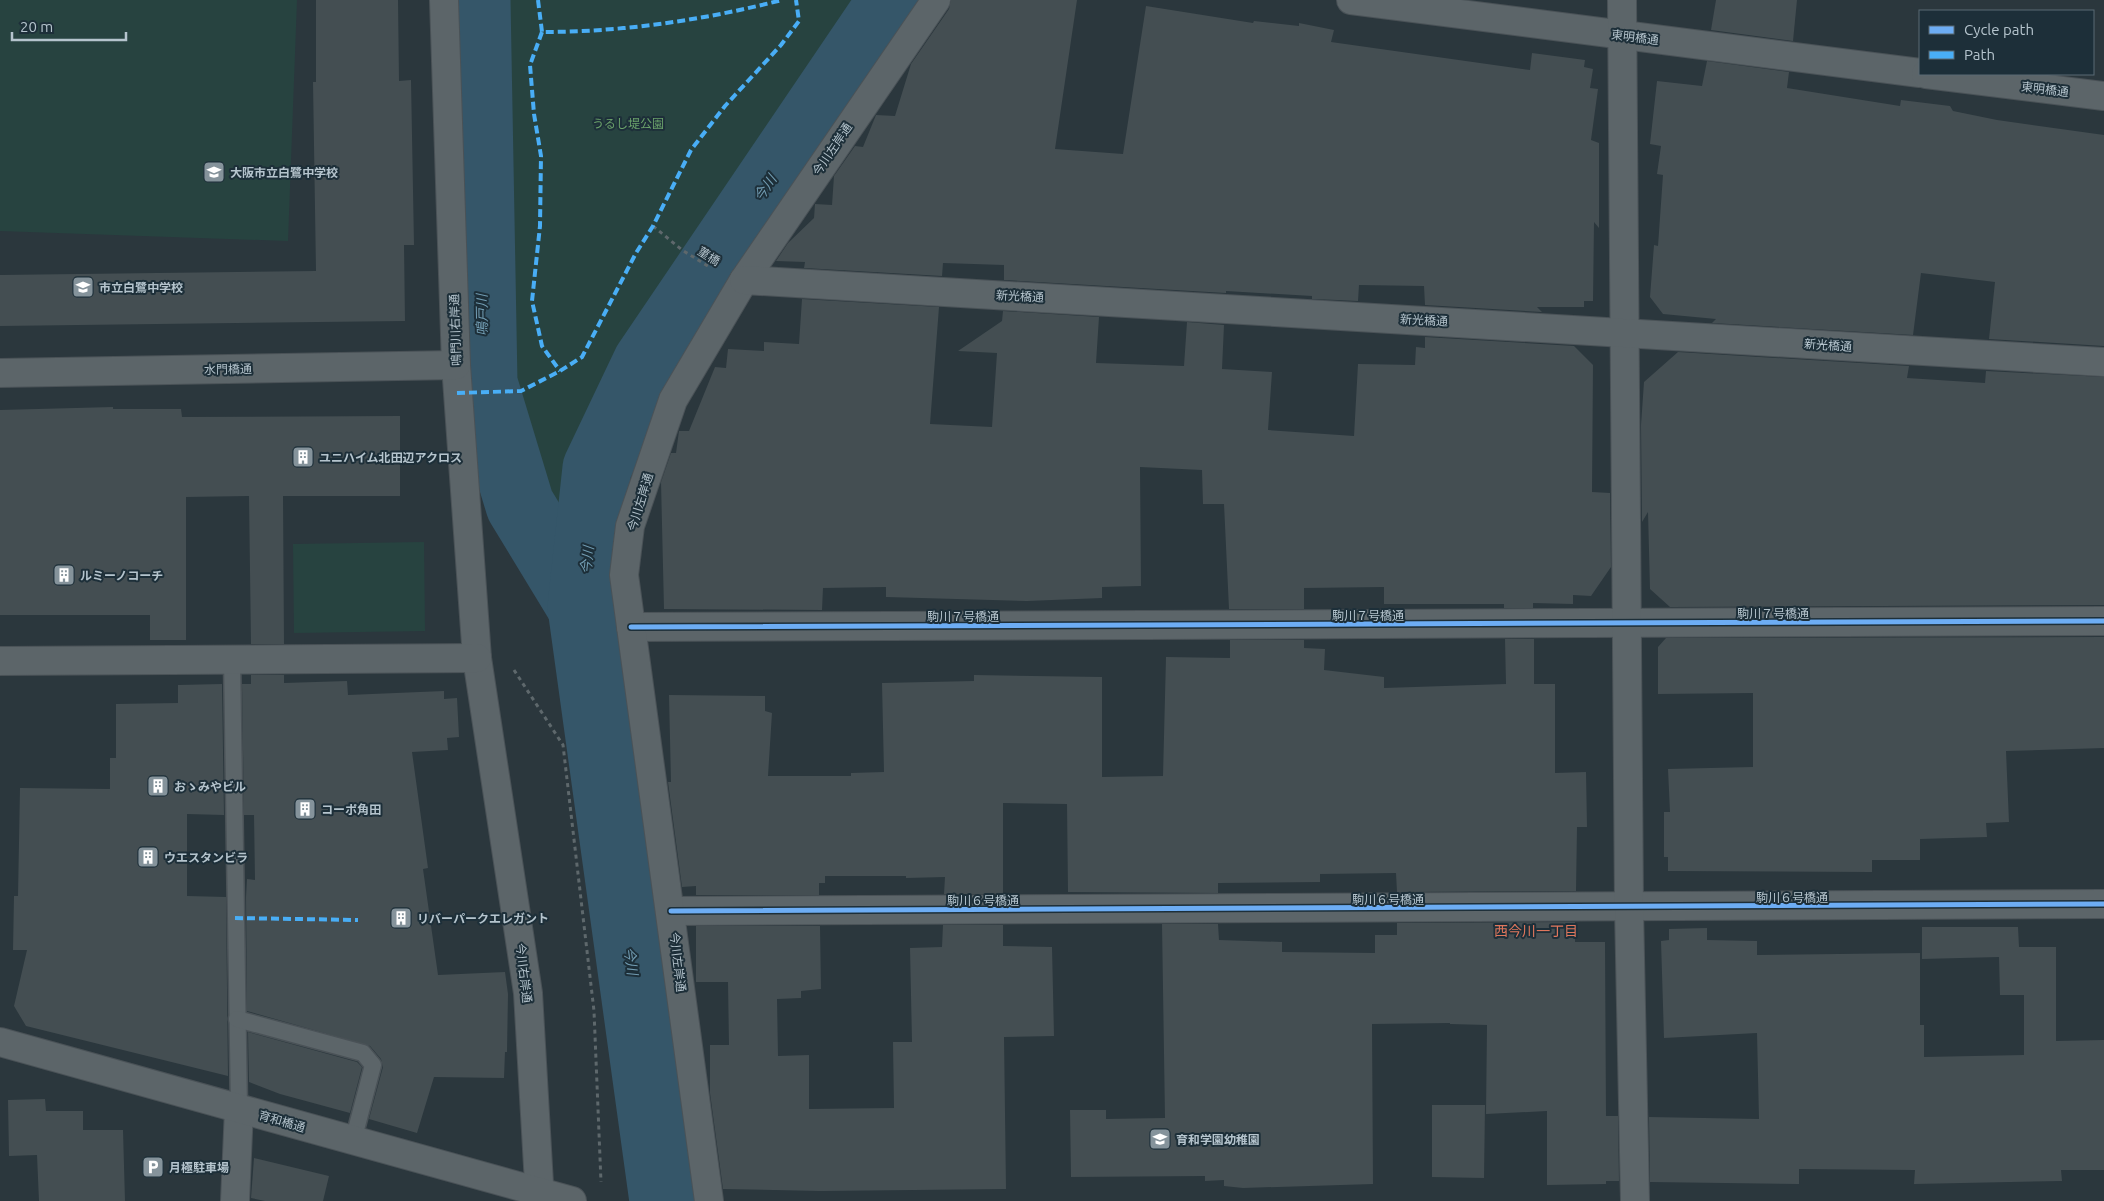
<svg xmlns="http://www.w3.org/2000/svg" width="2104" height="1201" viewBox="0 0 2104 1201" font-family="Ubuntu,'Noto Sans JP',sans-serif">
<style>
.green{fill:#274340}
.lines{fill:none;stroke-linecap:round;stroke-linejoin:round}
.river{stroke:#355669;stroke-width:69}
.building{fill:#444e52}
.service-casing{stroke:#4a5257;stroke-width:19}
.minor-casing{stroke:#4a5257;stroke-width:30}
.tertiary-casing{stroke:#4a5257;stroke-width:30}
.path{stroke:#5e686c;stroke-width:3;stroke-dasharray:4 4;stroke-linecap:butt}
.service{stroke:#5c6569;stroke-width:16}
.minor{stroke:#5c6569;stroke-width:28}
.tertiary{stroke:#5c6569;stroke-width:28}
.quiet{stroke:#49aef6;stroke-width:4;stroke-dasharray:8 4;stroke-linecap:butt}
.cycleway-casing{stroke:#1d2f39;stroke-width:8}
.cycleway{stroke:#6dadf4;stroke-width:5}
.labels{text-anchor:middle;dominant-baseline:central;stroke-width:4;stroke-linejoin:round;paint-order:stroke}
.street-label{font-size:12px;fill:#b5c4cd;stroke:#1d2f39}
.park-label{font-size:12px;fill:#6aa16a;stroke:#1d2f39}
.poi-label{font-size:12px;font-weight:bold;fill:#b5c4cd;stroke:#1d2f39;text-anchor:start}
.water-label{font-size:14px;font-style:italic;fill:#729db3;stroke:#1d2f39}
.neighbourhood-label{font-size:14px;fill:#e0775d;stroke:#1d2f39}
</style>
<rect width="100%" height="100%" fill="#2b373d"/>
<g class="green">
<polygon points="0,0 297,0 288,241 0,231"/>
<path d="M502 0H854L620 362 578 445 564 496 559 536C502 453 510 327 508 231 506 154 504 77 502 0Z"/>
<polygon points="424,542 425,631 294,633 293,544"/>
</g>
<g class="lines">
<g class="river">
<polyline points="476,0 483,383 520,505 582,607"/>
<polyline points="664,1201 582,607 597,468 647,363 893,0"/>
</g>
</g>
<g class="building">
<polygon points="316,0 398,0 399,81 411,80 414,245 404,245 405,321 0,326 0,275 316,271 313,82 316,82"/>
<polygon points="951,0 1077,0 1055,149 1123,154 1146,6 1253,23 1254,21 1299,26 1299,23 1334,30 1331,42 1530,70 1532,53 1585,60 1584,67 1593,69 1590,88 1598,89 1591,140 1599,143 1599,228 1594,222 1593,301 1584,301 1584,307 1537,307 1542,312 1425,305 1424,286 1359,285 1358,301 1337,300 1312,299 1312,296 1226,291 1226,293 1004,280 1004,265 943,263 942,276 804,268 805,262 776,261 788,243 814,218 815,204 832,205 834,176 855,146 863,147 876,115 895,116 911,64 949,9"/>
<polygon points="1716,0 1797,0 1793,41 1711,30"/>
<polygon points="1707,61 1789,72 1787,88 1900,106 1901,100 1950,106 1953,111 1997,120 2104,135 2104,346 1989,339 1995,282 1921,273 1913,335 1712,323 1716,319 1663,314 1650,297 1654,245 1658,246 1663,175 1657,174 1661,146 1650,144 1657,81 1702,86"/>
<polygon points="802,299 939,307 930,424 992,427 997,353 958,351 1002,321 1003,311 1099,317 1096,363 1184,366 1187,322 1224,325 1222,369 1272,372 1268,430 1354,436 1358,364 1415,365 1416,347 1425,348 1425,337 1574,346 1593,365 1592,492 1610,493 1611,567 1591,596 1573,595 1573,604 1533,603 1533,608 1504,608 1504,604 1384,604 1384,587 1304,588 1304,609 1229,609 1224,504 1203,504 1202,470 1140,467 1141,586 1102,587 1102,598 1027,601 886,597 886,587 823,588 822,610 664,609 661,482 671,453 676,453 679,431 689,431 715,367 726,368 728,349 764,351 764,342 799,344"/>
<polygon points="1678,352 1909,366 1907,378 1985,383 1986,371 2104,377 2104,605 1670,607 1650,589 1648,512 1642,522 1641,425 1644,382"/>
<polygon points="113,407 113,409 181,409 182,417 400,416 400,496 283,496 284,644 251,644 249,496 186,497 186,640 150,640 150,615 0,615 0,410"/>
<polygon points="2104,637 2104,748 2006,751 2009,822 1986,823 1987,837 1920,839 1920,860 1872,860 1872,872 1668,871 1668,857 1664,857 1664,812 1670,812 1668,769 1753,767 1753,693 1658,694 1658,647 1666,638"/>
<polygon points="1505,639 1534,639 1534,684 1555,684 1555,773 1586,772 1587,827 1577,827 1576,891 1397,892 1396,873 1320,874 1320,882 1218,883 1218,893 1068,892 1067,804 1003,803 1003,894 944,894 945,877 906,878 906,876 825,876 825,883 819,883 819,895 696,895 696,886 682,887 668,782 671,782 669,695 765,696 765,711 772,713 768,776 851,776 851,773 884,772 882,683 974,681 974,675 1102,677 1102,777 1163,776 1166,657 1230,658 1230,640 1304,640 1304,648 1325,649 1324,670 1384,677 1384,688 1506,684"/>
<polygon points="251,675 284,675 284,683 347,681 348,695 444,691 444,699 457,698 459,737 447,738 448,750 412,752 428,868 423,869 438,975 505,972 508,994 507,1052 505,1052 504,1078 434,1077 417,1133 369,1119 383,1067 381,1059 370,1046 247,1011 246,897 247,879 255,880 254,815 244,815 242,684 251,684"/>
<polygon points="222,684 224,815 187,814 187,896 226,897 228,1076 26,1026 14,1006 27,950 13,950 14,896 18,896 20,788 110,789 110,758 116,758 116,704 178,703 178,685"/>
<polygon points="1575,922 1575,942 1605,942 1606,1116 1618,1116 1619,1181 1606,1181 1606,1184 1547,1185 1547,1111 1486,1114 1487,1025 1450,1024 1450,1023 1372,1024 1373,1184 1243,1188 1224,1186 1224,1180 1205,1181 1205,1176 1071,1177 1070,1110 1106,1110 1106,1119 1165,1118 1162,924 1218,924 1219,940 1282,942 1282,952 1375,953 1375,935 1397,935 1397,923"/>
<polygon points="943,925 1003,925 1003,946 1052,947 1054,1036 1004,1037 1006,1189 821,1191 723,1189 710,1093 710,1045 729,1045 728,982 696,982 696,926 820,926 821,989 801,991 801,998 777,999 778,1056 809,1055 809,1109 894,1108 893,1042 912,1042 910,948 942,947"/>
<polygon points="1922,927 2018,927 2019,947 2056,947 2056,1041 2104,1040 2104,1170 2061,1170 2062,1181 1914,1184 1915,1170 1799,1169 1799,1184 1650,1182 1649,1117 1759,1119 1757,1033 1664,1038 1661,941 1669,940 1669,929 1707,928 1707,940 1757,941 1757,955 1920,953 1920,1025 1924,1025 1924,1057 2024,1055 2024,995 2000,995 1999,957 1922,959"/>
<polygon points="248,1032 357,1062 362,1067 350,1113 280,1094 249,1082"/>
<polygon points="45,1099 46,1111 83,1111 83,1130 123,1130 125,1201 39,1201 37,1155 9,1156 8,1100"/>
<polygon points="1432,1105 1485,1105 1484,1178 1432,1177"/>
<polygon points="254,1158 329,1176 323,1201 265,1201 251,1198"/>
</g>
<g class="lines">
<g class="service-casing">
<g id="service">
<polyline points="232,659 239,1109"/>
<polyline points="237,1019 363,1053 373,1065 353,1141"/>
</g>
</g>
<g class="minor-casing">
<g id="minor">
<polyline points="444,0 456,365 477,658 528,993 540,1201"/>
<polyline points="0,373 456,365"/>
<polyline points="631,627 2104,621"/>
<polyline points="0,661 477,658"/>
<polyline points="671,911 2104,904"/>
<polyline points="235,1201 239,1109"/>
<polyline points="709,1201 624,575 630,526 673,400 744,280 936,0"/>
</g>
</g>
<g class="tertiary-casing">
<g id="tertiary">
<polyline points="1351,0 1920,73"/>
<polyline points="1622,0 1629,908 1635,1201"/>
<polyline points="1926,74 2104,96"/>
<polyline points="744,280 2104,362"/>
<polyline points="0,1042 572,1201"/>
</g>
</g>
<g class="path">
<polyline points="653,226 682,250 711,268"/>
<polyline points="514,670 563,745 594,1011 601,1182"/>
</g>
<use href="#service" class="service"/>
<use href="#minor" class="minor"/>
<use href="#tertiary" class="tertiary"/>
<g class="quiet">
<path d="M538 0 542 32C623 32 704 20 782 0"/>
<polyline points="542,32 530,65 534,114 541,156 540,226 532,301 542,346 560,371"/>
<polyline points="457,393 521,391 560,371 582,357 636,253 653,226 691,150 725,106 781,45 799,21 796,0"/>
<polyline points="235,918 358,920"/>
</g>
<g class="cycleway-casing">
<g id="cycleway">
<polyline points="631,627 2104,621"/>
<polyline points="671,911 2104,904"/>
</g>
</g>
<use href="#cycleway" class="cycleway"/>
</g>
<defs>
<g id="school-square" transform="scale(1.125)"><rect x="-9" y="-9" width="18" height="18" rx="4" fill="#85939b" stroke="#1d2f39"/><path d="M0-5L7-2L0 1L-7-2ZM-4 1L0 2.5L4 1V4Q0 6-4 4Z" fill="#fff"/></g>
<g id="building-square" transform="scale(1.125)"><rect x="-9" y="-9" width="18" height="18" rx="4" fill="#85939b" stroke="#1d2f39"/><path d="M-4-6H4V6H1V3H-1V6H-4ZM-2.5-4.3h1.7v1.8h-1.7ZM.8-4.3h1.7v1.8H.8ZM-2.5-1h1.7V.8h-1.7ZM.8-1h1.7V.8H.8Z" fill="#fff"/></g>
<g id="parking-square" transform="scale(1.125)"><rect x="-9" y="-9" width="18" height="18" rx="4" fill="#85939b" stroke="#1d2f39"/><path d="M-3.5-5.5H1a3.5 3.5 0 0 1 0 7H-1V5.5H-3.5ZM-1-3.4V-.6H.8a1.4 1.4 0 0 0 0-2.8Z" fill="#fff"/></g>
</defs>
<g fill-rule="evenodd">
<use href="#school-square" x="214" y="172"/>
<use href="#school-square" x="83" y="287"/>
<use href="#building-square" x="303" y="457"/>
<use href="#building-square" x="64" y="575"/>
<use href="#building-square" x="158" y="786"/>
<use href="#building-square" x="305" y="809"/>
<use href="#building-square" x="148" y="857"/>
<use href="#building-square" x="401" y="918"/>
<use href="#school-square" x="1160" y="1139"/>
<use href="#parking-square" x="153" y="1167"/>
</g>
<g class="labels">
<g class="street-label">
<text transform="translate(1635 37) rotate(7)">東明橋通</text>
<text transform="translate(2045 89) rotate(7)">東明橋通</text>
<text transform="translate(832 149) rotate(-56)">今川左岸通</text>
<text transform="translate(709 256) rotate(32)">菫橋</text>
<text transform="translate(1020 296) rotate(3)">新光橋通</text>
<text transform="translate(1424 320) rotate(3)">新光橋通</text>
<text transform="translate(455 330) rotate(-92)">鳴門川右岸通</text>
<text transform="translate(1828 345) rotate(4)">新光橋通</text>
<text transform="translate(228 369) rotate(-1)">水門橋通</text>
<text transform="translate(640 502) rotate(-73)">今川左岸通</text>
<text x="1773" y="613">駒川７号橋通</text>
<text x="1368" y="615">駒川７号橋通</text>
<text x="963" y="616">駒川７号橋通</text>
<text x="1792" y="897">駒川６号橋通</text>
<text x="1388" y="899">駒川６号橋通</text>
<text x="983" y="900">駒川６号橋通</text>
<text transform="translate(678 962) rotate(83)">今川左岸通</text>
<text transform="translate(524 973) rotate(83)">今川右岸通</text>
<text transform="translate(282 1121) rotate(16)">育和橋通</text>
</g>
<g class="park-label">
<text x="628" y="123">うるし堤公園</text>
</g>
<g class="poi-label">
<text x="230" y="172">大阪市立白鷺中学校</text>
<text x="99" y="287">市立白鷺中学校</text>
<text x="319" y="457">ユニハイム北田辺アクロス</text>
<text x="80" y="575">ルミーノコーチ</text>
<text x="174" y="786">おゝみやビル</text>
<text x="321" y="809">コーポ角田</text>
<text x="164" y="857">ウエスタンビラ</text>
<text x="417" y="918">リバーパークエレガント</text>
<text x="1176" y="1139">育和学園幼稚園</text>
<text x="169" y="1167">月極駐車場</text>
</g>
<g class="water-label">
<text transform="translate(765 188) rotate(-56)">今川</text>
<text transform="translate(482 315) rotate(-91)">鳴戸川</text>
<text transform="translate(587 560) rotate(-84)">今川</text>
<text transform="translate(631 961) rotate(82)">今川</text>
</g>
<g class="neighbourhood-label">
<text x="1536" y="931">西今川一丁目</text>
</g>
</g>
<rect x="1919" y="10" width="175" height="65" fill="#1d2f39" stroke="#5a6b74"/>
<rect x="1929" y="26" width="25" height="8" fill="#6dadf4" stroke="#5a6b74"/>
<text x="1964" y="35" font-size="15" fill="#b5c4cd">Cycle path</text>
<rect x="1929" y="51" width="25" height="8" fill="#49aef6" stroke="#5a6b74"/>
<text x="1964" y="60" font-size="15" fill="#b5c4cd">Path</text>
<path d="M12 32v8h114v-8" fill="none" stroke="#b5c4cd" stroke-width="2.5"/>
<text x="20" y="32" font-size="15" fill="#b5c4cd" stroke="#1d2f39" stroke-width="4" paint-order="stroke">20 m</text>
</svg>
